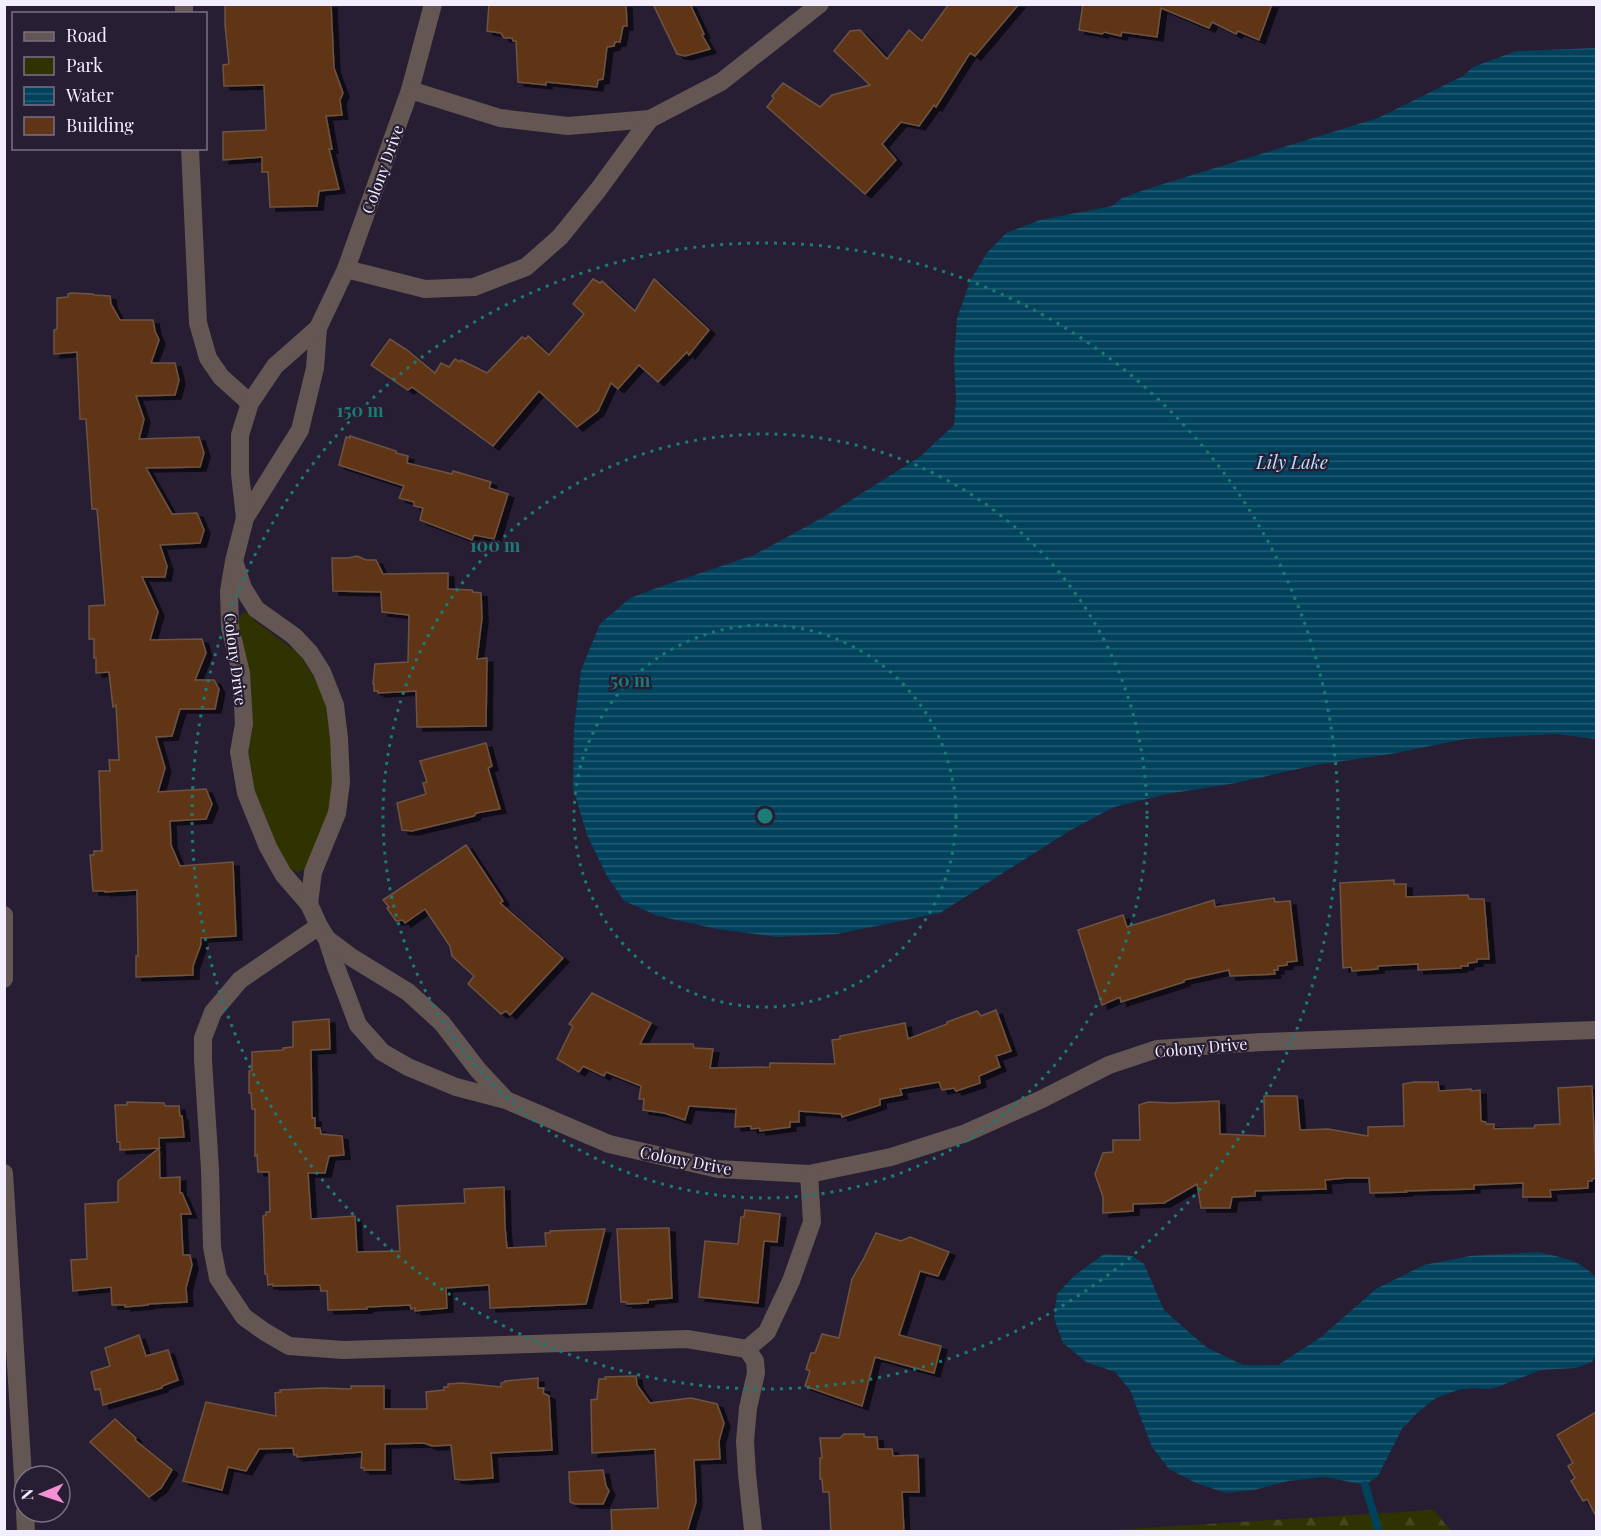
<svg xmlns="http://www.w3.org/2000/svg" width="1601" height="1536" viewBox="0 0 1601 1536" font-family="'Playfair Display',serif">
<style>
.green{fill:#2f3301}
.forest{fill:url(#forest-firs)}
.water{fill:url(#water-rules)}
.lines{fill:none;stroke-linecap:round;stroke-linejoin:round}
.stream{stroke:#00415c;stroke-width:8}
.building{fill:#5f3417;stroke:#6d5343;stroke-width:1.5;filter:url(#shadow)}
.minor{stroke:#645652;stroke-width:18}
.ring{fill:none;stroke:#1a7c75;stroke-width:3;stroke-dasharray:3 6}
.labels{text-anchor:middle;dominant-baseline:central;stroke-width:4.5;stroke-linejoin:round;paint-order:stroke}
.street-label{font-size:16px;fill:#f3eefd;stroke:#271e34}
.water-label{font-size:18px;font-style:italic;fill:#b3e2fd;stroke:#271e34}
.centre{fill:#1a7c75;stroke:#271e34;stroke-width:3}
.ring-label{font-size:18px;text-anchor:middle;font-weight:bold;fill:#1a7c75;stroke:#271e34;stroke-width:4.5;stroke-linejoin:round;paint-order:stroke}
</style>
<defs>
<pattern id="forest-firs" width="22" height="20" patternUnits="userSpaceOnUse" patternTransform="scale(1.5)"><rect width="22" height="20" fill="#2f3301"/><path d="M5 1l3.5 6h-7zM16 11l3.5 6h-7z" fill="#43471a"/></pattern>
<pattern id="water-rules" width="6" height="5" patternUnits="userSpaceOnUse" patternTransform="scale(1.5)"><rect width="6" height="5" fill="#00415c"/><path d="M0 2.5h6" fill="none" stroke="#265d74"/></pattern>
<filter id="shadow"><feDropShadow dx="6" dy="4" stdDeviation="0" flood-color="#0009"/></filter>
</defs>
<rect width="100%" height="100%" fill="#271e34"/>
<polygon class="green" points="244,612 249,614 254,620 299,654 317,682 325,700 335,778 328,817 307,868 298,872 290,870 279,853 256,795 250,772 247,751 253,729 236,620"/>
<polygon class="forest" points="1434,1510 1451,1531 1097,1531"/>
<g class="water">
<polygon points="1596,48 1596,739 1557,734 1465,739 1391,754 1316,765 1236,783 1167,794 1114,807 1071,830 940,913 837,934 776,937 717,929 658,916 624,901 607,876 587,835 573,788 574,728 581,670 600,624 630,598 659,587 754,555 829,514 921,456 954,425 956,399 954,360 957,318 971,279 987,253 1006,233 1040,220 1112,206 1122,198 1150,188 1378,118 1463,76 1473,67 1516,51"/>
<path d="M1539 1252C1562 1258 1580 1259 1596 1278V1355L1592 1362 1576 1368 1541 1370 1495 1388 1486 1389 1473 1388 1458 1390 1436 1398 1417 1413 1402 1429 1378 1476 1365 1485 1325 1477 1288 1481 1254 1490 1226 1493 1196 1483 1169 1469 1152 1447 1130 1390 1115 1372 1086 1362 1063 1343 1054 1318 1057 1294 1074 1276 1104 1254 1132 1256 1144 1264 1164 1310 1206 1347 1243 1365H1278L1321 1337 1376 1289 1424 1265 1470 1256Z"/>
</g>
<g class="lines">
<polyline class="stream" points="1365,1485 1379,1532"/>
</g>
<g class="building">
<polygon points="225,4 331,4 334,68 343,93 340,100 342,115 326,116 332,149 329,149 339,189 319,191 317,206 270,207 268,172 262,172 262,157 223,160 223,132 266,130 264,85 224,86 223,65 229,64 225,25"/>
<polygon points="489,4 626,4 627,26 623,26 620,42 615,42 614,46 607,47 603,79 598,80 597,87 546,82 546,85 518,82 516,41 513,41 512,38 504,38 501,33 487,31"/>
<polygon points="653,4 690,4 704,34 702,35 710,49 685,56 677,54"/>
<polygon points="949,4 1019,4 975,56 970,53 936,107 934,105 919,126 901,122 882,144 896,160 865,194 767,107 774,98 772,96 783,83 820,107 832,95 870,85 834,51 850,31 860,30 887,59 909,30 922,41"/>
<polygon points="1083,4 1272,4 1259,40 1238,31 1236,34 1212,22 1209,28 1161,8 1157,37 1122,32 1121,36 1104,32 1102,34 1079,30"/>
<polygon points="593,279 600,283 602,281 635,311 654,279 709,330 689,355 687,352 658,382 639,365 618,389 611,383 598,411 577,427 539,391 493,446 412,387 408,390 371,365 390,339 407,350 435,373 441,363 449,367 455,359 460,362 461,360 487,373 522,337 526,339 528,336 549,355 584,314 573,304"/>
<polygon points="71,293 93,294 94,295 110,296 111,304 120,320 153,320 155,331 159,340 151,363 175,363 179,380 175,395 136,396 144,419 139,439 199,437 204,453 200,467 146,468 172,514 197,513 204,530 200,543 160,545 167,566 165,577 142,577 158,612 150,640 202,639 206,653 195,680 214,680 219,689 215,709 180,709 172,736 156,737 165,768 158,792 206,789 212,804 206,819 170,821 171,845 180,866 233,862 236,936 201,938 201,944 193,966 193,975 136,977 136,956 138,956 137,890 105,892 105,891 93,891 90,855 94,855 94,851 102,851 99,771 110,771 109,760 119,760 116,705 113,707 109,672 96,673 96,658 94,658 94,639 89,639 89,606 105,605 97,509 92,509 86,419 80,419 77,352 54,354 54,330 57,329 57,298 68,297 68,294"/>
<polygon points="350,436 396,451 396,453 408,456 407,463 452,474 453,471 491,482 489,488 508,494 494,539 474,535 472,540 420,520 423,508 414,506 414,502 399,498 404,486 339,465 346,437 350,438"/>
<polygon points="357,556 366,560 376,560 383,574 448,573 448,589 472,590 473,592 481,593 482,618 477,659 487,658 486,726 417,727 416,691 378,693 378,691 374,691 374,684 373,684 375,664 408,662 409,615 382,612 381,592 333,591 332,558 348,558"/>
<polygon points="486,743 492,766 488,768 500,809 476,813 474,816 412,831 402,830 397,803 426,794 423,783 427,782 420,761"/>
<polygon points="466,845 503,901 500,903 563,958 510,1015 506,1011 501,1014 468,984 474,976 452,956 450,946 425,909 405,923 403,920 396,921 387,908 389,907 383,900"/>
<polygon points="1394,880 1394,884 1406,884 1406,897 1468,895 1469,899 1484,899 1489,959 1477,959 1477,962 1468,963 1468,966 1461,966 1461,968 1418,970 1418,964 1378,966 1378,969 1352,971 1351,967 1343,968 1340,883"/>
<polygon points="1274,898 1275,902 1290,901 1297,961 1287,962 1287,965 1278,966 1278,970 1274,970 1275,974 1230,976 1229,970 1184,980 1184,982 1121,1002 1120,997 1102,1005 1078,930 1123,915 1127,927 1214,900 1215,907"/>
<polygon points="592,993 651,1023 640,1044 693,1044 694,1048 713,1049 710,1068 770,1067 770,1063 835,1064 832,1040 840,1039 840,1036 905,1023 908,1039 947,1024 947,1022 977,1011 981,1016 996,1010 1011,1051 996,1056 1000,1067 979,1076 980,1083 956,1091 954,1088 942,1090 939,1082 900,1089 902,1095 880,1099 880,1105 842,1117 841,1114 799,1111 799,1122 790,1122 790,1127 760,1131 760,1128 751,1129 751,1126 735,1127 736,1109 689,1106 685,1120 664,1113 643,1110 644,1099 639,1099 641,1086 606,1072 604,1076 583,1066 579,1072 557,1059 573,1026 569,1024"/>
<polygon points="329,1019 330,1049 311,1050 312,1118 315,1118 315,1128 320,1128 321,1134 342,1136 344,1155 329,1156 325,1173 308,1173 311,1219 355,1216 357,1252 400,1251 397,1206 465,1203 464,1189 504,1187 505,1227 507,1248 546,1246 545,1233 550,1233 550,1231 605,1229 586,1304 490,1308 489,1285 446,1288 447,1308 415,1311 415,1308 411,1309 410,1305 367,1307 367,1309 328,1310 327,1291 321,1291 320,1285 273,1286 273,1284 268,1285 267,1274 265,1274 263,1216 266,1215 266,1212 270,1212 269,1172 258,1172 257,1155 255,1156 255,1109 252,1109 251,1093 249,1093 249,1071 252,1070 252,1052 283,1050 283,1048 293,1047 293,1022"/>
<polygon points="1414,1082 1438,1082 1439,1091 1471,1089 1471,1091 1480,1090 1481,1121 1486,1122 1486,1124 1494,1124 1494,1129 1534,1128 1535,1125 1560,1124 1558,1088 1592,1086 1596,1178 1592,1179 1592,1181 1588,1181 1588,1188 1550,1190 1551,1197 1523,1197 1523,1183 1474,1185 1474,1189 1405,1191 1406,1192 1370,1193 1369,1178 1346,1178 1325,1180 1326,1189 1255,1191 1255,1196 1232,1197 1230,1208 1201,1208 1197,1184 1164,1203 1133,1204 1133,1211 1103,1213 1103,1197 1095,1174 1103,1153 1113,1152 1113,1140 1140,1140 1139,1105 1148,1102 1173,1103 1219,1101 1220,1134 1265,1136 1264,1096 1297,1096 1300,1130 1328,1129 1368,1136 1368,1127 1404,1126 1403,1084"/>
<polygon points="127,1102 164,1103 165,1106 179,1106 180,1116 182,1116 184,1137 159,1138 160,1178 180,1177 180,1193 182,1193 191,1214 181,1214 183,1255 190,1255 192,1265 186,1288 187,1302 148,1304 148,1305 125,1307 125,1305 112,1305 111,1287 73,1291 71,1260 87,1259 85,1204 118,1202 118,1181 159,1148 120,1150 120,1142 117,1142 115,1105 127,1105"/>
<polygon points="745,1210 780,1214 777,1242 764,1241 758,1303 699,1297 705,1241 738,1244 741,1217 744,1217"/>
<polygon points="669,1228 672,1298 648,1300 648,1303 627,1304 626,1302 621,1302 617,1229"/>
<polygon points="876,1233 901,1241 910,1237 949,1252 938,1276 920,1271 899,1335 941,1346 934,1373 875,1357 862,1406 805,1386 810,1371 806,1369 811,1353 815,1353 822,1334 839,1338 852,1279 864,1258"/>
<polygon points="139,1335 146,1356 168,1350 178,1380 162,1386 162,1388 103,1405 100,1389 95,1390 91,1372 110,1366 105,1348"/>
<polygon points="636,1376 637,1385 650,1403 691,1398 717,1404 724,1423 719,1441 720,1459 694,1460 696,1502 687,1532 612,1532 611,1510 658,1508 655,1449 592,1453 591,1400 597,1399 599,1379 606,1379 605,1377"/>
<polygon points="538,1378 538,1388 544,1388 543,1393 549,1396 552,1450 491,1453 493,1478 463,1480 455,1479 451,1445 432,1446 424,1443 385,1444 385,1470 364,1470 364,1468 361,1468 362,1452 297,1457 297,1455 294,1455 293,1448 259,1449 246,1471 228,1467 222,1490 183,1481 206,1402 276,1416 275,1393 281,1392 280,1390 322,1388 351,1389 351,1386 384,1386 384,1409 427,1409 426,1392 444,1390 444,1387 448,1387 448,1384 462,1383 501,1387 501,1383 505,1382 505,1381"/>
<polygon points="1596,1412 1596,1516 1587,1499 1583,1501 1571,1481 1575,1478 1568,1466 1573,1463 1557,1435"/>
<polygon points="115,1419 136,1438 135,1440 172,1470 161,1488 149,1497 90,1442"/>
<polygon points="844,1434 864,1434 864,1437 877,1437 878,1449 892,1449 893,1456 918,1455 919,1492 902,1492 904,1532 831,1532 829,1492 823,1492 822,1479 820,1479 820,1458 822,1458 820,1438 840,1438"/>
<polygon points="603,1470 606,1486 609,1491 603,1504 575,1504 570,1502 569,1472"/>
</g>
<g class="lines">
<g class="minor">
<polyline points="184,4 184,14"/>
<polyline points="433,4 410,90 346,269 318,328 315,368 300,430 245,518 234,561 229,591 230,627 241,673 244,724 239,752 246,793 268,847 283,874 309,904 319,926 327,939 336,967 358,1025 382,1052 408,1067 456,1087 506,1100 609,1144 718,1169 809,1174 891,1157 966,1133 1042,1099 1109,1065 1157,1049 1262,1042 1596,1030"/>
<polyline points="410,90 500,118 568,126 650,119 721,82 820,4"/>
<polyline points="190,148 198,323 208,358 221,377 250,403"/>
<polyline points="346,269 425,289 474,287 526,267 560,237 598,190 650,119"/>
<polyline points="245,518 240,474 240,435 250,403 275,366 318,328"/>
<polyline points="235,564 243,588 256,609 294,636 310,653 322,672 335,705 339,738 341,782 337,813 313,872 309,904"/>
<polyline points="4,915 4,979"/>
<polyline points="319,926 240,980 213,1012 203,1038 203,1060 210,1169 212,1247 218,1278 244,1317 265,1332 289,1346 343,1350 687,1339 747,1349 767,1332 791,1281 812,1222 809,1174"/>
<polyline points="327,939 351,957 408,992 442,1023 478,1070 506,1100"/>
<polyline points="4,1173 24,1493"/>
<polyline points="747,1349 755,1361 756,1373 748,1408 745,1441 747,1474 753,1530"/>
<polyline points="25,1512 26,1532"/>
</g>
</g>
<g class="ring">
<circle cx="765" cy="816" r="191"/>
<circle cx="765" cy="816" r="382"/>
<circle cx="765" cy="816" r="573"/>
</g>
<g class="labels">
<g class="street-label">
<text transform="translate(382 169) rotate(-70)">Colony Drive</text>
<text transform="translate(236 659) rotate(83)">Colony Drive</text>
<text transform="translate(1201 1047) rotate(-5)">Colony Drive</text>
<text transform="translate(686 1160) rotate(11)">Colony Drive</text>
</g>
<g class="water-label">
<text x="1292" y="462">Lily Lake</text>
</g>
</g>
<circle cx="765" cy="816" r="9" class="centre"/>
<g class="ring-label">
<text x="360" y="417">150 m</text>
<text x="495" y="552">100 m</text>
<text x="630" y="687">50 m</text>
</g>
<rect width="1601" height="1536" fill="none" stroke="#f3eefd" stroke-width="12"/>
<rect x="12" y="12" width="195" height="138" fill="#271e34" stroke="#797184" stroke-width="1.5"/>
<rect x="24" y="32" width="30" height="9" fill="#645652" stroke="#797184" stroke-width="1.5"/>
<text x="66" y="42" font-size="18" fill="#f3eefd">Road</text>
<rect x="24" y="57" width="30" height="18" fill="#2f3301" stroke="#797184" stroke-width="1.5"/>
<text x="66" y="72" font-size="18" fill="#f3eefd">Park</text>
<rect x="24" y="87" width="30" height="18" fill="url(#water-rules)" stroke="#797184" stroke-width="1.5"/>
<text x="66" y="102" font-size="18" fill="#f3eefd">Water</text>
<rect x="24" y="117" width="30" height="18" fill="#5f3417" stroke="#797184" stroke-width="1.5"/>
<text x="66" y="132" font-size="18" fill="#f3eefd">Building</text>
<g transform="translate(42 1494) rotate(268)"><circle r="28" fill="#271e34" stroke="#797184" stroke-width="1.5"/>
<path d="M0-4.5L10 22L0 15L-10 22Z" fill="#f591d2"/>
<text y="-9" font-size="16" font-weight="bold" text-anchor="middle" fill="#f3eefd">N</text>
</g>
</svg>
